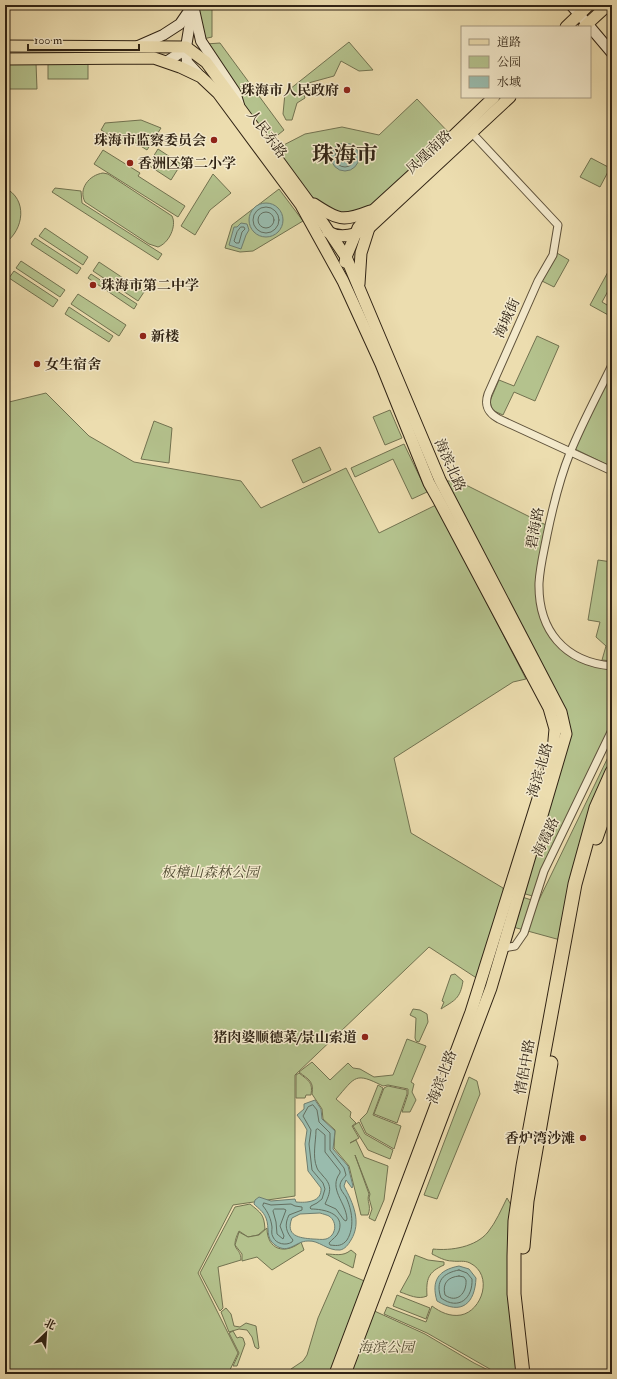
<svg xmlns="http://www.w3.org/2000/svg" width="617" height="1379" viewBox="0 0 617 1379" font-family="'IM FELL Double Pica','Noto Serif SC',serif">
<style>
.green{fill:#b4c28d;stroke:#727250}
.water{fill:#99bbad;stroke:#6f7e70;fill-rule:evenodd}
.lines{fill:none;stroke-linecap:round;stroke-linejoin:round}
.shore{stroke:#646f60;stroke-width:1}
.street-casing{stroke:#5f523b;stroke-width:9}
.secondary-casing{stroke:#302314;stroke-width:12}
.primary-casing{stroke:#302314;stroke-width:13}
.highway-casing{stroke:#302314;stroke-width:15}
.street{stroke:#f3e9cb;stroke-width:7}
.secondary{stroke:#f3e9cb;stroke-width:10}
.primary{stroke:#ecddaf;stroke-width:11}
.highway{stroke:#ecddaf;stroke-width:13}
.poi-dot{fill:#8f2418;stroke:#f3e9cb;stroke-width:1.5}
.labels{text-anchor:middle;dominant-baseline:central;stroke-width:3;stroke-linejoin:round;paint-order:stroke}
.poi-label{font-size:14px;font-weight:bold;fill:#302314;stroke:#f3e9cb;text-anchor:end}
.street-label{font-size:14px;fill:#302314;stroke:#f3e9cb}
.park-label{font-size:14px;font-style:italic;fill:#514b32;stroke:#f3e9cb}
.town-label{font-size:22px;font-weight:bold;fill:#302314;stroke:#f3e9cb}
</style>
<rect width="100%" height="100%" fill="#ecddaf"/>
<filter id="stains"><feTurbulence type="fractalNoise" baseFrequency=".005" numOctaves="4"/><feColorMatrix values="0 0 0 0 .2 0 0 0 0 .09 0 0 0 0 .02 0 0 0 .5 -.17"/></filter>
<radialGradient id="worn" r=".72"><stop offset=".6" stop-color="#630" stop-opacity="0"/><stop offset="1" stop-color="#630" stop-opacity=".3"/></radialGradient>
<g class="green">
<polygon points="196,5 212,5 212,37 203,39"/>
<polygon points="349,42 373,70 359,71 341,61 334,76 301,85 305,98 297,103 292,120 286,120 283,114 285,93"/>
<polygon points="220,43 284,130 268,143 206,44"/>
<rect x="48" y="61" width="40" height="18"/>
<polygon points="36,63 37,89 5,89 5,64"/>
<polygon points="417,99 450,134 371,207 348,214 334,212 309,195 276,149 305,134 342,127 379,135"/>
<polygon points="141,120 161,128 147,150 128,138 124,144 101,130 105,123"/>
<polygon points="158,149 181,164 171,180 148,165"/>
<polygon points="103,150 140,173 138,176 185,206 178,217 94,164"/>
<polygon points="591,158 610,168 600,187 580,177"/>
<path d="M103 173 108 174 172 216C177 226 169 243 158 247L149 244 85 202C78 189 89 175 103 173Z"/>
<polygon points="213,174 231,193 210,210 195,235 181,226"/>
<path d="M5 188C28 199 24 230 5 243Z"/>
<polygon points="55,188 81,191 82,203 162,254 158,260 52,192"/>
<polygon points="279,189 303,221 253,251 240,252 225,248 232,225"/>
<polygon points="45,228 88,257 83,265 39,236"/>
<polygon points="35,238 81,268 77,274 31,244"/>
<polygon points="557,253 569,260 554,287 542,281"/>
<polygon points="21,261 65,290 60,297 16,268"/>
<polygon points="99,262 144,292 138,301 93,271"/>
<polygon points="609,270 612,272 612,293 608,291 602,302 612,308 612,313 610,316 590,305"/>
<polygon points="14,271 58,300 53,307 9,278"/>
<polygon points="91,274 137,304 134,309 88,278"/>
<polygon points="78,294 126,325 119,336 71,304"/>
<polygon points="69,307 113,336 109,342 65,314"/>
<polygon points="537,336 559,346 535,401 514,392 503,415 492,410 490,401 499,380 514,386"/>
<polygon points="606,379 612,381 612,467 575,449"/>
<polygon points="46,393 89,436 134,462 241,481 261,508 346,468 379,533 436,505 526,679 513,682 394,758 411,833 503,888 504,894 478,979 429,947 295,1075 295,1196 233,1205 198,1273 238,1353 228,1374 5,1374 5,403"/>
<polygon points="390,410 402,438 385,445 373,417"/>
<polygon points="154,421 172,428 169,463 141,459"/>
<polygon points="404,444 427,492 412,499 393,459 355,477 351,468"/>
<polygon points="320,447 331,470 303,483 292,460"/>
<polygon points="441,481 458,481 548,526 540,566 545,624 572,655 612,666 612,732 536,897 522,893 567,734"/>
<polygon points="598,560 612,562 612,661 602,660 606,646 596,637 600,622 588,620"/>
<polygon points="612,749 612,772 564,941 513,927 522,897 538,902"/>
<path d="M455 974 463 981C460 999 455 1000 441 1009L444 1002 442 1001 451 975Z"/>
<polygon points="413,1009 420,1010 427,1014 428,1022 419,1042 416,1041 415,1038 416,1018 410,1015"/>
<path d="M407 1039 426 1046 411 1082 414 1084 412 1092 416 1100 410 1112H402L408 1094V1089L388 1085 383 1086C355 1072 356 1076 336 1099L351 1112 350 1117 356 1123 352 1126 359 1138 350 1143 356 1140 364 1157 388 1166 384 1200 375 1221 369 1218 372 1209 369 1198 370 1194 355 1155 369 1194C366 1202 372 1205 368 1215H361L349 1166 334 1148 335 1130 323 1119 322 1109 312 1094C314 1081 309 1080 299 1072L312 1062 330 1080 348 1063 353 1068 360 1069 374 1077 393 1075Z"/>
<path d="M299 1073C309 1081 313 1082 311 1095H306L305 1098H296V1075Z"/>
<polygon points="469,1077 477,1081 480,1094 437,1199 424,1195"/>
<polygon points="378,1085 383,1088 373,1115 401,1126 394,1149 366,1133 360,1120 367,1113"/>
<polygon points="388,1086 407,1090 407,1094 397,1123 374,1114 384,1088"/>
<polygon points="359,1122 365,1134 393,1150 390,1159 368,1150 353,1126"/>
<path d="M507 1198 514 1210 520 1369 495 1372 427 1333 384 1314 387 1307 426 1322 432 1306C440 1312 450 1317 461 1315 482 1311 494 1275 470 1263 464 1260 459 1262 452 1261 445 1261 438 1257 432 1254L433 1249C451 1251 476 1247 488 1232 496 1222 501 1210 507 1198Z"/>
<path d="M250 1204C261 1213 264 1214 265 1229L258 1235 248 1237 239 1231C229 1252 241 1246 241 1260L218 1267 223 1308 220 1311 200 1273 235 1207Z"/>
<path d="M267 1228C267 1250 285 1255 301 1242L304 1250 272 1270 257 1257 242 1261V1254L235 1245 239 1232 248 1237 259 1235Z"/>
<path d="M351 1250 356 1254 353 1268 326 1254C335 1254 343 1257 351 1250Z"/>
<path d="M415 1255 428 1260 444 1262V1265C428 1272 426 1279 427 1296 418 1300 409 1295 400 1292L410 1274Z"/>
<polygon points="339,1270 369,1283 334,1374 287,1374 291,1369 303,1361 307,1355 318,1318"/>
<polygon points="397,1295 430,1308 426,1319 393,1306"/>
<polygon points="226,1308 231,1314 234,1326 240,1327 246,1323 256,1326 259,1348 258,1349 255,1347 252,1337 247,1330 239,1329 229,1332 221,1312"/>
<polygon points="370,1309 425,1334 474,1363 494,1373 522,1370 523,1374 345,1374"/>
<polygon points="233,1331 237,1338 240,1337 243,1338 245,1344 237,1366 233,1366 239,1353 229,1333"/>
</g>
<g class="water">
<circle cx="345" cy="157" r="14"/>
<circle cx="266" cy="220" r="17"/>
<polygon points="241,223 247,224 249,230 246,235 241,249 229,245 234,227 237,227"/>
<path d="M315 1100 321 1109 322 1119 335 1131 333 1149 348 1166 353 1186 352 1188 346 1180 344 1186C353 1203 362 1222 351 1240 348 1245 345 1249 340 1250 327 1251 319 1240 308 1241 295 1241 289 1255 275 1245 265 1238 270 1228 266 1218 263 1211 259 1209 254 1204L255 1200 259 1197 271 1201 295 1199 296 1202C307 1203 322 1202 321 1188L308 1171 305 1144 307 1130 303 1123 297 1115 304 1109V1104ZM320 1213C323 1214 327 1215 329 1216 338 1222 336 1236 326 1239 322 1240 317 1239 313 1239 299 1238 285 1236 292 1218L300 1214Z"/>
<path d="M459 1266 469 1269 476 1278C475 1303 462 1316 437 1301 431 1281 438 1270 459 1266Z"/>
</g>
<g class="lines">
<g class="shore">
<circle cx="345" cy="157" r="10"/>
<circle cx="266" cy="220" r="13"/>
<circle cx="266" cy="220" r="8"/>
<polygon points="241,227 244,227 245,229 242,232 239,243 236,243 234,241 237,232"/>
<path d="M313 1105 317 1110 319 1122 330 1133V1150L344 1168 346 1175C344 1178 340 1181 340 1186 340 1189 344 1194 346 1197 352 1210 355 1227 347 1240 342 1246 338 1246 330 1245L329 1243C332 1239 337 1237 339 1231 345 1213 323 1209 311 1209L310 1208 311 1206 317 1203 322 1199 325 1189 323 1183 312 1170 309 1144 311 1130 303 1116 308 1107Z"/>
<path d="M318 1129 325 1135V1152L340 1171V1173C328 1189 346 1202 347 1219L346 1221 344 1220 336 1209 325 1204C330 1193 333 1186 323 1176 321 1173 318 1171 317 1168 312 1156 316 1142 316 1130Z"/>
<path d="M264 1203 271 1205 291 1204 295 1206 302 1207V1210L289 1215C284 1225 286 1232 293 1240L292 1242C286 1246 276 1244 273 1237 271 1234 272 1230 272 1227 271 1219 268 1212 263 1206Z"/>
<polygon points="275,1209 284,1209 286,1210 280,1226 284,1236 283,1239 277,1234 276,1222 273,1211"/>
<path d="M459 1270 467 1273 472 1279C473 1298 459 1311 441 1298 435 1281 443 1273 459 1270Z"/>
<path d="M459 1276 464 1277 466 1280C467 1293 457 1304 445 1295 442 1283 448 1277 459 1276Z"/>
</g>
<g class="street-casing">
<g id="street">
<path d="M472 133 558 225 553 255 538 281 488 394C484 406 488 413 499 419L612 471"/>
<path d="M612 365C598 394 582 423 570 453 559 480 553 506 547 535 544 551 540 566 539 583 538 630 564 662 612 666"/>
<polyline points="504,948 515,946 524,933 544,871 612,730"/>
</g>
</g>
<g class="secondary-casing">
<g id="secondary">
<polyline points="193,5 201,41 235,92 239,105"/>
<polyline points="571,5 590,27"/>
<polyline points="192,11 186,47 187,62 200,76"/>
<polyline points="590,27 612,53"/>
<polyline points="138,46 163,35 180,24 191,8"/>
<polyline points="166,62 180,53 186,47"/>
</g>
</g>
<g class="primary-casing">
<g id="primary">
<polyline points="566,27 589,5"/>
<polyline points="584,27 608,5"/>
<polyline points="5,46 186,47 206,62 308,201 346,257 440,480 561,712 566,734 491,988 345,1374"/>
<polyline points="5,59 154,58 180,67 201,77 218,93 301,205 343,281 381,364 429,483 438,499 549,708 555,729 553,751 471,1012 335,1374"/>
<path d="M314 204C338 220 342 222 370 211"/>
<path d="M328 232C342 240 356 234 369 228L510 97"/>
<polyline points="345,262 346,257 358,228 367,216 424,164 494,97"/>
<polyline points="359,284 361,253 369,228"/>
</g>
</g>
<g class="highway-casing">
<g id="highway">
<polyline points="596,838 612,792"/>
<polyline points="523,1247 527,1201 551,1063"/>
<polyline points="523,1374 514,1294 514,1256 515,1221 523,1166 575,884 596,808 612,772"/>
</g>
</g>
<use href="#street" class="street"/>
<use href="#secondary" class="secondary"/>
<use href="#primary" class="primary"/>
<use href="#highway" class="highway"/>
</g>
<g class="poi-dot">
<circle cx="347" cy="90" r="4"/>
<circle cx="214" cy="140" r="4"/>
<circle cx="130" cy="163" r="4"/>
<circle cx="93" cy="285" r="4"/>
<circle cx="143" cy="336" r="4"/>
<circle cx="37" cy="364" r="4"/>
<circle cx="365" cy="1037" r="4"/>
<circle cx="583" cy="1138" r="4"/>
</g>
<g class="labels">
<g class="poi-label">
<text x="339" y="90">珠海市人民政府</text>
<text x="206" y="140">珠海市监察委员会</text>
<text x="138" y="163" text-anchor="start">香洲区第二小学</text>
<text x="101" y="285" text-anchor="start">珠海市第二中学</text>
<text x="151" y="336" text-anchor="start">新楼</text>
<text x="45" y="364" text-anchor="start">女生宿舍</text>
<text x="357" y="1037">猪肉婆顺德菜/景山索道</text>
<text x="575" y="1138">香炉湾沙滩</text>
</g>
<g class="street-label">
<text transform="translate(267 134) rotate(53)">人民东路</text>
<text transform="translate(429 152) rotate(-43)">凤凰南路</text>
<text transform="translate(507 318) rotate(-66)">海城街</text>
<text transform="translate(450 465) rotate(66)">海滨北路</text>
<text transform="translate(535 528) rotate(-79)">碧海路</text>
<text transform="translate(540 770) rotate(-74)">海滨北路</text>
<text transform="translate(546 837) rotate(-64)">海霞路</text>
<text transform="translate(525 1067) rotate(-80)">情侶中路</text>
<text transform="translate(442 1077) rotate(-69)">海滨北路</text>
</g>
<g class="park-label">
<text x="210" y="872">板樟山森林公园</text>
<text x="386" y="1347">海滨公园</text>
</g>
<g class="town-label">
<text x="345" y="155">珠海市</text>
</g>
</g>
<rect width="617" height="1379" fill="none" stroke="#ecddaf" stroke-width="20"/>
<rect x="6" y="6" width="605" height="1367" fill="none" stroke="#302314" stroke-width="2"/>
<rect x="10" y="10" width="597" height="1359" fill="none" stroke="#302314"/>
<rect x="461" y="26" width="130" height="72" fill="#f3e9cb" stroke="#a59a82"/>
<rect x="469" y="39" width="20" height="6" fill="#ecddaf" stroke="#a59a82"/>
<text x="497" y="46" font-size="12" fill="#302314">道路</text>
<rect x="469" y="56" width="20" height="12" fill="#b4c28d" stroke="#a59a82"/>
<text x="497" y="66" font-size="12" fill="#302314">公园</text>
<rect x="469" y="76" width="20" height="12" fill="#99bbad" stroke="#a59a82"/>
<text x="497" y="86" font-size="12" fill="#302314">水域</text>
<g transform="translate(46 1333) rotate(25)" stroke="#f3e9cb" stroke-width="3" paint-order="stroke">
<path d="M0-3L7 15L0 10L-7 15Z" fill="#302314"/>
<text y="-6" font-size="11" font-weight="bold" text-anchor="middle" fill="#302314">北</text>
</g>
<path d="M28 44v6h111v-6" fill="none" stroke="#302314" stroke-width="2"/>
<text x="34" y="44" font-size="12" fill="#302314" stroke="#f3e9cb" stroke-width="3" paint-order="stroke">100 m</text>
<rect width="100%" height="100%" filter="url(#stains)"/>
<rect width="100%" height="100%" fill="url(#worn)"/>
</svg>
